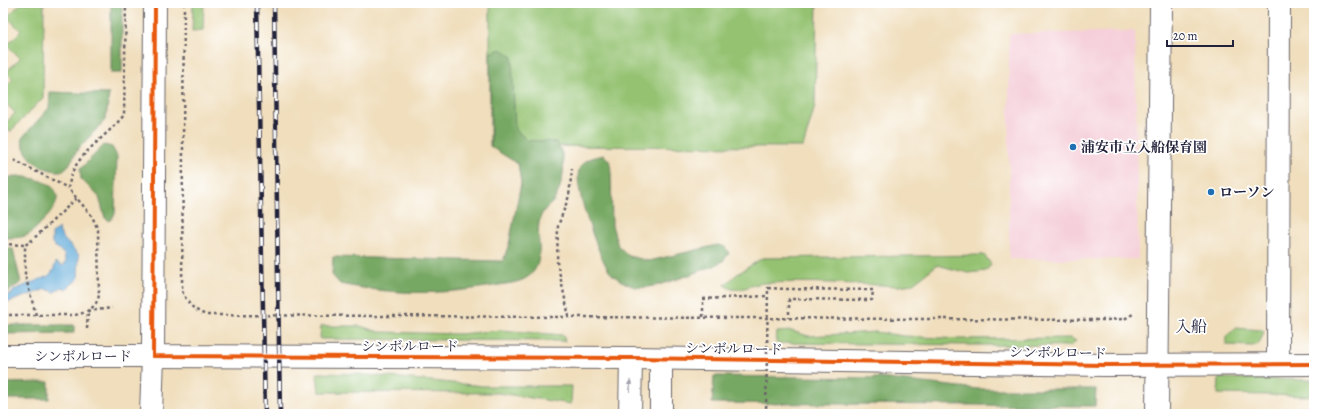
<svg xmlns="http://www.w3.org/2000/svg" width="1317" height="417" viewBox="0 0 1317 417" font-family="Alegreya,'Noto Serif JP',serif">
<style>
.built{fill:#f5cfd9}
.green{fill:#94c271;stroke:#5b7256}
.forest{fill:#77a863;stroke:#4c654f}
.water{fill:#61aad8;stroke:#42668a}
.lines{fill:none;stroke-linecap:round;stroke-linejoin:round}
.minor-casing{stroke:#6a6468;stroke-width:24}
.major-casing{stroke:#6a6468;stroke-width:24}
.path{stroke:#6a6468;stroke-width:2.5;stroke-dasharray:3 3;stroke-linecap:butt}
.minor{stroke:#fff;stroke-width:22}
.major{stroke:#fff;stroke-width:22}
.rail-casing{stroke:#22223b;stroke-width:4.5}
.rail{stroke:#fff;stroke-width:3;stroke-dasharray:9;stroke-linecap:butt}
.path-bridge{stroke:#6a6468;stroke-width:2.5;stroke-dasharray:3 3;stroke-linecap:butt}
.cycleway-casing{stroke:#fff;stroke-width:6}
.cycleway{stroke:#e8590c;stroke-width:4}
.oneway{fill:#9c9ca7}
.poi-dot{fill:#1f6fb2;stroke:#fff;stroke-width:1.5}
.labels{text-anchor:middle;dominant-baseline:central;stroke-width:3.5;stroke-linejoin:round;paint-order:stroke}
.poi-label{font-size:14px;font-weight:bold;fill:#22223b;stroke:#fff;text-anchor:start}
.street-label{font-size:14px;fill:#22223b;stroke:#fff}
.quarter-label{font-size:16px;fill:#22223b;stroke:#fff}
</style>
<rect width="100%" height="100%" fill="#fff"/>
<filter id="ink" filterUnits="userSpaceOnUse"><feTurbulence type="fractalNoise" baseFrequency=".025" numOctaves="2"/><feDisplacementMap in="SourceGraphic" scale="8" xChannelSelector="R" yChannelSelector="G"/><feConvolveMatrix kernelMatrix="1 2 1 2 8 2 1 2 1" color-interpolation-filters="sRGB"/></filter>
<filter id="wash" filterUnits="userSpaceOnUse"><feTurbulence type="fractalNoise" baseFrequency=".012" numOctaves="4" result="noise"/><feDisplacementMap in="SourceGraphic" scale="16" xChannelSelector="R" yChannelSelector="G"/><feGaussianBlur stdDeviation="0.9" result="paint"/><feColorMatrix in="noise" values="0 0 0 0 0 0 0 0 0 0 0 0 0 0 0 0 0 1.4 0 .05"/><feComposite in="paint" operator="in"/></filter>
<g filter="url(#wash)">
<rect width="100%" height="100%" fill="#f0debc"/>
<polygon class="built" points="1135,31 1138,259 1009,259 1009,34"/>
<g class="green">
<polygon points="21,3 44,3 43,98 10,132 4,125 15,113 3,100 3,89 13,79 6,72 20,58 7,45 21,31 7,17"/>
<polygon points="193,3 204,3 203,30 192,31"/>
<polygon points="490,3 817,3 815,106 803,147 490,146"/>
<path d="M984 255 991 264 986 271 968 273 937 265 912 284 900 286C855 284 810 281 765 283 751 283 737 296 725 285L736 275 762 258Z"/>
<polygon points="321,326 360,326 379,332 460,334 501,330 563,335 565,341 320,339"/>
<polygon points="1235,328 1263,330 1264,332 1259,344 1252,346 1226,345 1226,337"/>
<polygon points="792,331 808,336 876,332 904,336 959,339 1071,338 1076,341 1071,346 776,343 777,332"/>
<polygon points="317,373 357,374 484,386 572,386 571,404 498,393 319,392"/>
<polygon points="1219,378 1314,380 1314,396 1218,394"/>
</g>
<g class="forest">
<rect x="111" y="3" width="11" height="70"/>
<path d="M501 49 512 56 515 129 527 140 556 142C568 157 564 182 555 199 552 204 546 207 543 212 532 230 546 253 534 271 524 284 508 283 493 286 438 295 395 295 340 284L332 275 333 257 503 261 509 244 521 183 518 164 491 147 490 53Z"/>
<path d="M50 92 109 94 106 119 78 149 69 165 62 171C43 172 23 158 22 138L49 108Z"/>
<polygon points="104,145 112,147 117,156 115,214 110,221 105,218 99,197 81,179 80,169"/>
<path d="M604 155 610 162 611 171 612 225 618 246 629 256 649 261 718 245 725 247 729 253 723 261 714 266C696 272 652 291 635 287 628 285 613 277 609 271 599 256 573 187 579 170 583 159 594 157 604 155Z"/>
<path d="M18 176C53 180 73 193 41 223 35 229 30 236 21 237 16 238 9 238 3 238V179Z"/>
<polygon points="3,248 13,249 21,283 12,288 10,291 3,293"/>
<polygon points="3,325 74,325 74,333 3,334"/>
<polygon points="714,376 879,378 978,389 1096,389 1095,406 712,403"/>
<polygon points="49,382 49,399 3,399 3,383"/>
</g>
<polygon class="water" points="58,228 62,237 79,255 78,279 66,289 62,287 54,292 46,289 3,304 3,296 12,294 14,290 48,276 53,271 56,262 63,266 66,262 64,254 52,244 52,234"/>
</g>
<g filter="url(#ink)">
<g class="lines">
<g class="minor-casing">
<g id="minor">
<polyline points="155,3 153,356 631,358 1104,365 1314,364"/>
<polyline points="1278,364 1279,3"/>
<polyline points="630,414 631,358"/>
<polyline points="661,414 661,359"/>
<polyline points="1157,414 1161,3"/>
</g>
</g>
<g class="major-casing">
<polyline id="major" points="3,356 153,356 151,414"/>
</g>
<g class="path">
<path d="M184 3 182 291C188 304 192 309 206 315L1106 320 1124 319 1135 313"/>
<polyline points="14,160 68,188"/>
<polyline points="3,244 25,245"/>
<polyline points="786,289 873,290 872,300 789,299 789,318"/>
<path d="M3 315H75C87 313 97 307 99 295L98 230 92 216 68 188C70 181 71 173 75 167 85 149 110 133 124 115L126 3"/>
<polyline points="36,315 25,275 25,245 30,242 77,198"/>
<polyline points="569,317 557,262 558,226 569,196 572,169"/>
<polyline points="703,317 703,299 768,296"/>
<polyline points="87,329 88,311 112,308"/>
</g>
<use href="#minor" class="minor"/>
<use href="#major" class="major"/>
<g class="rail-casing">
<g id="rail">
<polyline points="257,3 265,414"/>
<polyline points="274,3 280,414"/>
</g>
</g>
<use href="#rail" class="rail"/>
<polyline class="path-bridge" points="766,414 768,288 786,289"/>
<g class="cycleway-casing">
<polyline id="cycleway" points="155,3 153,356 631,358 1104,365 1314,364"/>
</g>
<use href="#cycleway" class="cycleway"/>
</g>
<defs><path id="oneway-solid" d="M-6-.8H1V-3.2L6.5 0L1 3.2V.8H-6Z"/></defs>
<use class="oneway" href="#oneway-solid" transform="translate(630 386) rotate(-89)"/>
</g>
<g class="poi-dot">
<circle cx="1073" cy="147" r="4"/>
<circle cx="1211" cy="192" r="4"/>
</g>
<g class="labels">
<g class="poi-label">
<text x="1081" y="147">浦安市立入船保育園</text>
<text x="1219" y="192">ローソン</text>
</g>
<g class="street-label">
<text x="410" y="346">シンボルロード</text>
<text transform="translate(734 349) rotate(1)">シンボルロード</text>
<text transform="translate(1058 353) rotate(1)">シンボルロード</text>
<text x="83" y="356">シンボルロード</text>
</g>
<g class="quarter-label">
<text x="1191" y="327">入船</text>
</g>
</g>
<rect width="1317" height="417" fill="none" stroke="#fff" stroke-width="16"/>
<path d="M1167 40v6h66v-6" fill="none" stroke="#22223b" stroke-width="2"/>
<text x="1173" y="40" font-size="12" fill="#22223b" stroke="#ffffff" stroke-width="3" paint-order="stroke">20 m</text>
</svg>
